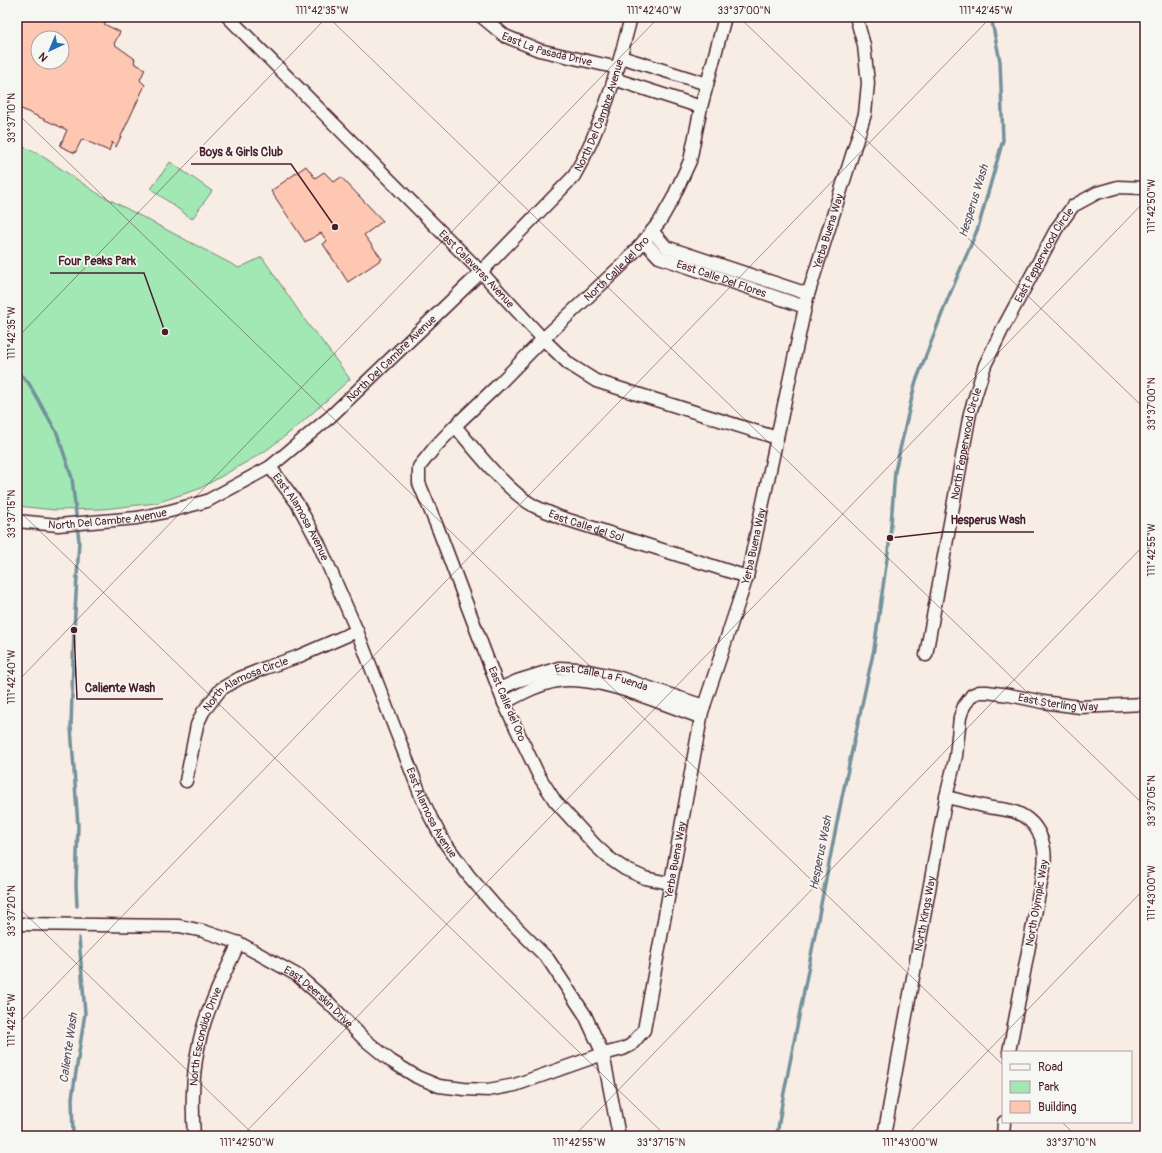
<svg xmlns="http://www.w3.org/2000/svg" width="1162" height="1153" viewBox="0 0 1162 1153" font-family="Pangolin,sans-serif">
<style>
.green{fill:#a1e8b5;stroke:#768470}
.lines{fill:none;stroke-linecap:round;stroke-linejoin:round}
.stream{stroke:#73929b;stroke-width:3.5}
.building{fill:#fec7b1;stroke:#4a1f2b;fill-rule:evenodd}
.minor-casing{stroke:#4a1f2b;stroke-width:15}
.minor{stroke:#f6f6f2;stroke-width:12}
.ticks{fill:none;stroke:#4a1f2b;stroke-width:1;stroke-opacity:0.45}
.labels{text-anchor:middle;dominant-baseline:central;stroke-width:3.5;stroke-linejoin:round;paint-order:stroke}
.street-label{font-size:11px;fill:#4a1f2b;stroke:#f6f6f2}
.water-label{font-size:12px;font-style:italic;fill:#5b4f5a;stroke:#f6f6f2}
.leader{fill:none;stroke:#4a1f2b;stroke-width:1.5}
.callout-dot{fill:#4a1f2b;stroke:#f6f6f2;stroke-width:1.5}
.callout-label{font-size:12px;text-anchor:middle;font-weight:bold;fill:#4a1f2b;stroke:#f6f6f2;stroke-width:3.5;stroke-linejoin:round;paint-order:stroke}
.neatline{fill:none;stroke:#4a1f2b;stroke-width:1.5}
.ticks-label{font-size:10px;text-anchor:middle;fill:#4a1f2b}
</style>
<rect width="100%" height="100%" fill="#f8ede5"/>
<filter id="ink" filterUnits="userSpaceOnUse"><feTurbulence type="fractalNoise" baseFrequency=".025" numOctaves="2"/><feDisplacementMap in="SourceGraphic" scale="8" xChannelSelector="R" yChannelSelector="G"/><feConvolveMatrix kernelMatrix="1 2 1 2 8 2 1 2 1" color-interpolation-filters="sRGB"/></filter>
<g filter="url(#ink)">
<g class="green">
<polygon points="17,144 39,154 97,193 239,268 262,257 309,326 319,337 350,379 298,426 264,452 199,489 156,503 103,509 55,510 17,506"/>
<polygon points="170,162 212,191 192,219 151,189"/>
</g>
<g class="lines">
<g class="stream">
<polyline points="17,372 28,382 57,433 72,478 79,541 74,630 71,727 78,826 76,885 77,906"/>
<polyline points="73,1136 72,1098 85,1013 79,938"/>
<polyline points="777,1136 782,1103 842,797 874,649 890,538 895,471 915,384 946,303 978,228 1003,140 1000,61 991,17"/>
</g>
</g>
<g class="building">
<path d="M17 17H110L104 24 120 32 114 44 135 59 134 63 145 69 140 80 145 85 116 147 112 142 109 151 82 139 75 153 60 146 67 130 17 107ZM38 38H62V62H38Z"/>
<polygon points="306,166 315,178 324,172 334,182 341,177 383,221 364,235 382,259 348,282 323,244 327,241 321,233 305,242 271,191"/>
</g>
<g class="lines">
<g class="minor-casing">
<g id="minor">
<path id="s1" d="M228 17 481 272 543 339 569 364 596 381 777 438"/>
<path id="s2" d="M482 17 505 36 539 50 618 68"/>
<polyline points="621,57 707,84"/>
<polyline points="614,79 701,107"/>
<polyline points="652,231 666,247 808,294"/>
<path id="s3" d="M644 241 659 257 805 307"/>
<path id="s4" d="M455 426C476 451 506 490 534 506 542 510 551 513 559 517L747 577"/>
<path id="s5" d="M270 467 297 503 318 542 357 631 421 796 431 818 443 840 469 876 495 906 548 959 585 1015 603 1054 619 1136"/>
<path id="s6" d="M17 521 58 525 137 518 170 511 207 501 270 467 330 417 481 272 574 176C602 127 617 72 631 17"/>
<path id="s7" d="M926 655 970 413 985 365 1002 330 1057 228 1073 206 1097 193 1118 187 1145 188"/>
<path id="s8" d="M499 689 517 681 559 668 579 669 617 677 704 706"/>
<path d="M504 703C521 694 539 684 557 681 597 674 662 704 700 717"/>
<path id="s9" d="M186 781 197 725 203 712 221 689 240 678 265 668 297 657 357 631"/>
<path d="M946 797C960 800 974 804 988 807 997 809 1007 809 1015 812 1039 821 1047 844 1044 867L1009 1052"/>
<path id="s10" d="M669 883 645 878 625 869 609 858 595 845 555 801 539 776 504 703 439 531 419 483V467L435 447 455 426 498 385 543 339 623 264 644 241 660 221 672 200 690 161 701 107 725 17"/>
<path id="s11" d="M17 924 179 926 203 931 239 943 297 975 329 1003 364 1039 391 1061 417 1077 439 1086 464 1089 488 1090 515 1085 603 1054 623 1049 631 1045 644 1030 702 712 747 577 807 298 865 114 868 83 864 45 856 17"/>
<path id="s12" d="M194 1136C191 1098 193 1058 205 1021 214 994 227 968 239 943"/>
<path id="s13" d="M884 1136 946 797 956 756 960 717 964 706 972 695 979 692H987L1009 695 1043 702 1080 707 1145 704"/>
<polyline points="1003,1136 1004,1122"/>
</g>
</g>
<use href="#minor" class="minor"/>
</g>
</g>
<path class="ticks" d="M328 17 1145 806M739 17 1145 409M17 113 1003 1065M17 338 327 17M17 509 666 1136M17 682 659 17M17 906 255 1136M17 1025 991 17M1062 1122 1076 1136M242 1136 1145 201M574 1136 1145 544M906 1136 1145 888"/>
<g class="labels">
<g class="street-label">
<text stroke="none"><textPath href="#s2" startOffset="74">East La Pasada Drive</textPath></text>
<text stroke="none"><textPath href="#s6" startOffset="751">North Del Cambre Avenue</textPath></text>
<text stroke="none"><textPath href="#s11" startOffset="1513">Yerba Buena Way</textPath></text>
<text stroke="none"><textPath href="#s7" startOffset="421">East Pepperwood Circle</textPath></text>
<text stroke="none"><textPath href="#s10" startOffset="787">North Calle del Oro</textPath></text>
<text stroke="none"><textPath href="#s1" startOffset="354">East Calaveras Avenue</textPath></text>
<text stroke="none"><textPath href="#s3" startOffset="88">East Calle Del Flores</textPath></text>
<text stroke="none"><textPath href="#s6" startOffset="427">North Del Cambre Avenue</textPath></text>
<text stroke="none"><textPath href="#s7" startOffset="215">North Pepperwood Circle</textPath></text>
<text stroke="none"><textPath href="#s6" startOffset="91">North Del Cambre Avenue</textPath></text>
<text stroke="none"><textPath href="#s5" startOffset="59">East Alamosa Avenue</textPath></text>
<text stroke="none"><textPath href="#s4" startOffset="169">East Calle del Sol</textPath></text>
<text stroke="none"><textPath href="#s11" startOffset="1189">Yerba Buena Way</textPath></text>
<text stroke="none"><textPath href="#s8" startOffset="107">East Calle La Fuenda</textPath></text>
<text stroke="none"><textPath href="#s9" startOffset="124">North Alamosa Circle</textPath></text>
<text stroke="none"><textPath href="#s13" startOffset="539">East Sterling Way</textPath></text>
<text transform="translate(507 704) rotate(67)">East Calle del Oro</text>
<text stroke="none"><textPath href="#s5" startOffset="383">East Alamosa Avenue</textPath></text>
<text stroke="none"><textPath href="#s11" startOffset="865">Yerba Buena Way</textPath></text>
<text transform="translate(1037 903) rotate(-80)">North Olympic Way</text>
<text stroke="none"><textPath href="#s13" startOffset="226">North Kings Way</textPath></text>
<text stroke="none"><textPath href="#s11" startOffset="321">East Deerskin Drive</textPath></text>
<text stroke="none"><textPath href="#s12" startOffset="101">North Escondido Drive</textPath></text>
</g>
<g class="water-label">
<text transform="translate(974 201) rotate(-73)">Hesperus Wash</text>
<text transform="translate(821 853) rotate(-79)">Hesperus Wash</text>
<text transform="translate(69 1048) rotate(-82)">Caliente Wash</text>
</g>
</g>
<path class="leader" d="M335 227L291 164H191M165 332L144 273H50M890 538L943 532H1034M74 630L77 699H163"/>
<g class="callout-dot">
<circle cx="335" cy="227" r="4"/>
<circle cx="165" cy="332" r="4"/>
<circle cx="890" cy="538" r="4"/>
<circle cx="74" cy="630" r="4"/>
</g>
<g class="callout-label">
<text x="241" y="156">Boys &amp; Girls Club</text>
<text x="97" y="265">Four Peaks Park</text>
<text x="988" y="524">Hesperus Wash</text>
<text x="120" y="692">Caliente Wash</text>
</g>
<rect width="1162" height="1153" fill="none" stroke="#f6f6f2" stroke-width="44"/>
<rect x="1002" y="1051" width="130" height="72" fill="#f6f6f2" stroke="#b1a0a2"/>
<rect x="1010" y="1064" width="20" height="6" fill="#f6f6f2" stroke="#b1a0a2"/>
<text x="1038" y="1071" font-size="12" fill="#4a1f2b">Road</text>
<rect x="1010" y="1081" width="20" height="12" fill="#a1e8b5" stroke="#b1a0a2"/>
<text x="1038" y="1091" font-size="12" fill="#4a1f2b">Park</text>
<rect x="1010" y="1101" width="20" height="12" fill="#fec7b1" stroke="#b1a0a2"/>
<text x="1038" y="1111" font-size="12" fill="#4a1f2b">Building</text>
<g transform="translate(50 50) rotate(224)"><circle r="19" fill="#f6f6f2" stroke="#b1a0a2"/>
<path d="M0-3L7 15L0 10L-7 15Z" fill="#1f6fb2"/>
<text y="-6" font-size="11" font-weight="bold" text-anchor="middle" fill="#4a1f2b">N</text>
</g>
<rect x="22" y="22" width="1118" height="1109" class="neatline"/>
<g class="ticks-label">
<text x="322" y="14">111°42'35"W</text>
<text x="654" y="14">111°42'40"W</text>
<text x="744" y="14">33°37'00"N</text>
<text x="986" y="14">111°42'45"W</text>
<text transform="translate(11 118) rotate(-90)" y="4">33°37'10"N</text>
<text transform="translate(1151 206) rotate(-90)" y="4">111°42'50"W</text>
<text transform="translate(11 333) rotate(-90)" y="4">111°42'35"W</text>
<text transform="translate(1151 404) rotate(-90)" y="4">33°37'00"N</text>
<text transform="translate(11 514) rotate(-90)" y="4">33°37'15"N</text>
<text transform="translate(1151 550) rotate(-90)" y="4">111°42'55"W</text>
<text transform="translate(11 677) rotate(-90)" y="4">111°42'40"W</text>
<text transform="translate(1151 801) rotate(-90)" y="4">33°37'05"N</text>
<text transform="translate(1151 893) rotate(-90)" y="4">111°43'00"W</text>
<text transform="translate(11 911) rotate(-90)" y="4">33°37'20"N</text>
<text transform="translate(11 1020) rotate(-90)" y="4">111°42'45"W</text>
<text x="247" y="1146">111°42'50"W</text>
<text x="579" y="1146">111°42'55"W</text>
<text x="661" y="1146">33°37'15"N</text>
<text x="910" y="1146">111°43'00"W</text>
<text x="1071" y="1146">33°37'10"N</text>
</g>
</svg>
